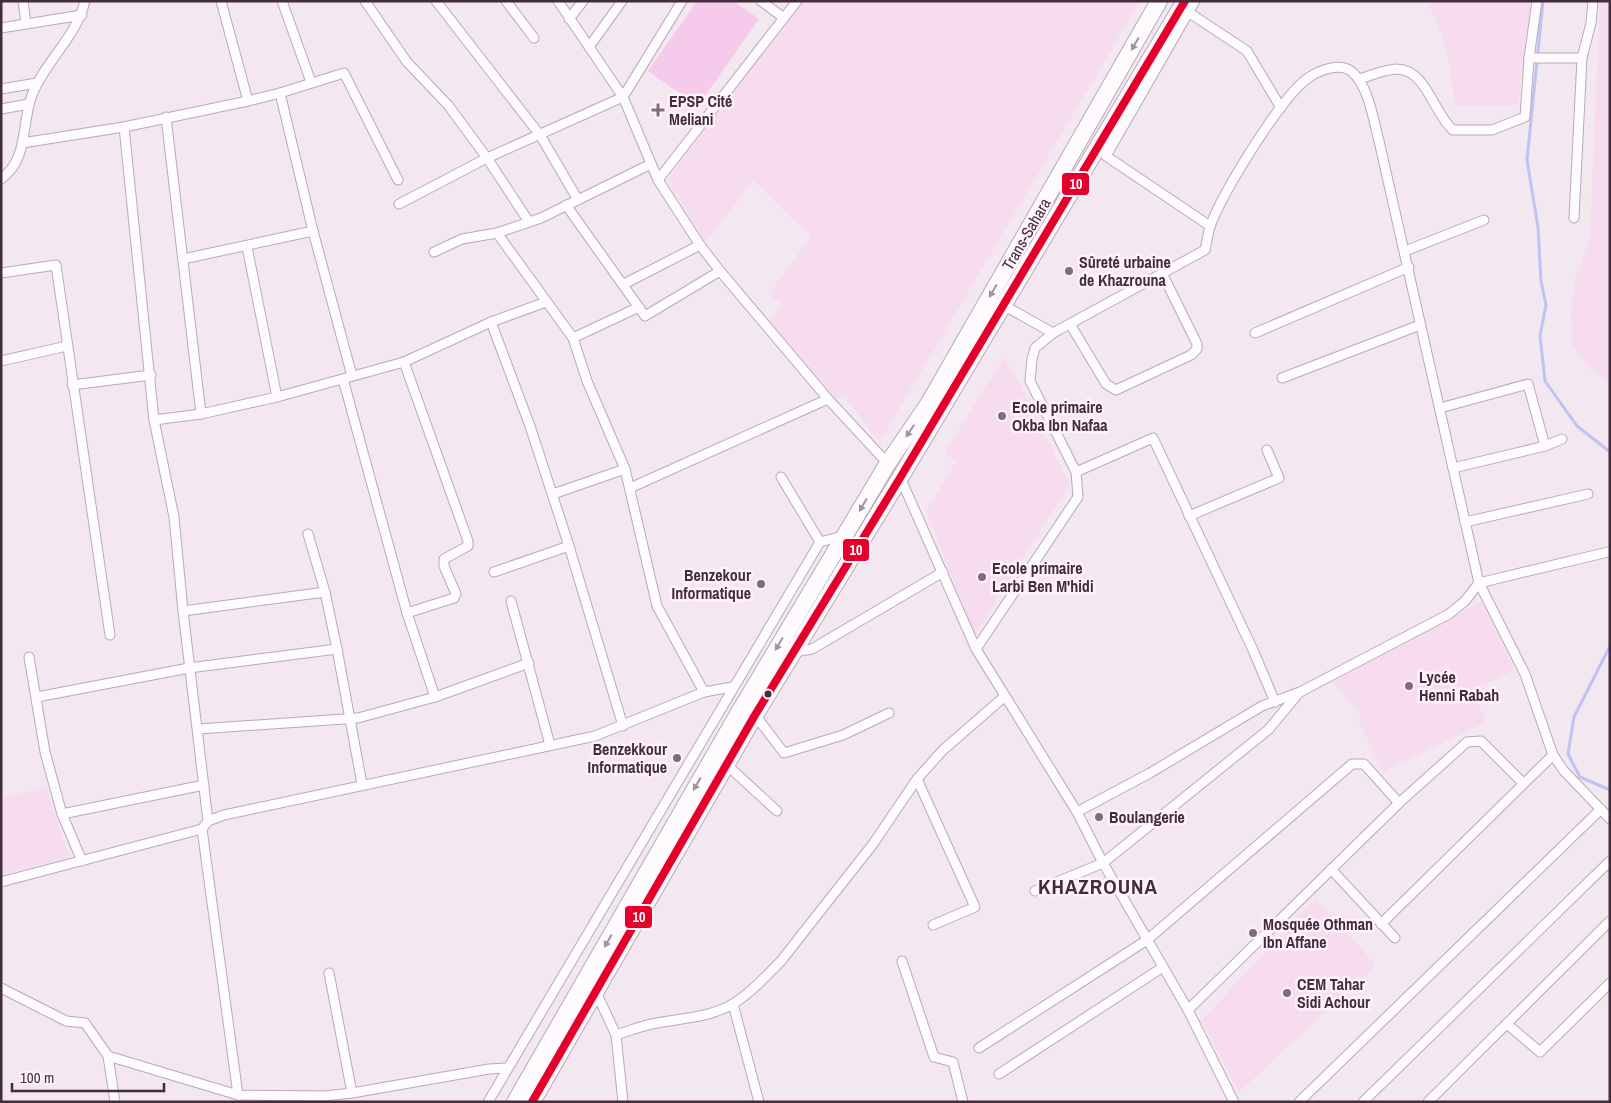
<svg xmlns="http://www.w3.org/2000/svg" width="1611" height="1103" viewBox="0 0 1611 1103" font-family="'Archivo Narrow',sans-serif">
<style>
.built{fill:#f7dbef}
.green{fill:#f6caeb}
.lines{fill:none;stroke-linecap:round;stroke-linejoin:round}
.stream{stroke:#bec3f4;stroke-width:3}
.street-casing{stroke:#baaab6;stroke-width:11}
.highway-casing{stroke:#baaab6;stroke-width:18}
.street{stroke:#fdfbfd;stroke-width:9}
.highway{stroke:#fdfbfd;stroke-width:16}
.bus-1-casing{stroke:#fff2fb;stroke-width:11}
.bus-1{stroke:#e4002b;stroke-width:8}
.oneway{fill:#a0949d}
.poi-dot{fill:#806d7c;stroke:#fff2fb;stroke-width:2}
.bus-dot{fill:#422c3d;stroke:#fff2fb;stroke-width:2}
.labels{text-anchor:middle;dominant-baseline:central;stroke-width:5;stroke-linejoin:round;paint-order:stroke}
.poi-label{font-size:16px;font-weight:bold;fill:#422c3d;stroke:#fff2fb;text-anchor:start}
.street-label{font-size:16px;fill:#422c3d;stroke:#fff2fb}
.district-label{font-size:21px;font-weight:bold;letter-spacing:1px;fill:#422c3d;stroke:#fff2fb}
.line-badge{stroke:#fff2fb;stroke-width:2}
.badge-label{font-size:14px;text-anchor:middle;font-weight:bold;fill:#fff}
</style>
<rect width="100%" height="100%" fill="#f3e7f0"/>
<g class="built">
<polygon points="802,1 1140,1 880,441 844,397 836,398 768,324 782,304 769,294 811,236 753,180 706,242 667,180"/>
<polygon points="1426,1 1531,1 1518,105 1455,106 1448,55 1436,19"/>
<polygon points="1600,1 1610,1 1610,383 1590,368 1572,345 1571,310 1575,280 1590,238"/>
<polygon points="1004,358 1018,380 1070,484 975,634 926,512 956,462 944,453"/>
<polygon points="1482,601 1514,670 1472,691 1486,722 1383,772 1358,719 1362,716 1333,682"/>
<polygon points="46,787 69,857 1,875 1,798"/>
<polygon points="1315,899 1376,965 1239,1092 1201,1021"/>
</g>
<polygon class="green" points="697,1 733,1 759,19 698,106 648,71"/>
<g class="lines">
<g class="stream">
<polyline points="1543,1 1527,160 1538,227 1541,281 1546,305 1540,336 1545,381 1577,426 1610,452"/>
<polyline points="1610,646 1574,717 1568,754 1580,777 1610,790"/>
</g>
<g class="street-casing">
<g id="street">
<polyline points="23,1 26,24"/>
<polyline points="221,1 248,101"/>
<polyline points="282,1 311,82"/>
<polyline points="365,1 407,62 448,105 487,158 529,222"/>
<polyline points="436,1 540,135 578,200"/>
<polyline points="506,1 534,38"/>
<polyline points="558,1 623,97 658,180 700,245 720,271 828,399 890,466"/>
<polyline points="761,1 784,18"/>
<polyline points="1195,1 1106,156 1210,226"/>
<polyline points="1188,12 1247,51 1281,108"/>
<polyline points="569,19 583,1"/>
<polyline points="1,28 82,15"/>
<polyline points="589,47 622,1"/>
<polyline points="1529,58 1582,58"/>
<path d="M1359 79C1370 76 1385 69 1397 69 1427 70 1433 113 1453 130H1492L1525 117 1529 58 1537 1"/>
<polyline points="1,89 37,83"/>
<polyline points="280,93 313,231 352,376"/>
<polyline points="1,109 29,104"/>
<polyline points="166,117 201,414"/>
<polyline points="124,127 154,420 174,517 183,611 208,821"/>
<polyline points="22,143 124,127 248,101 280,93 344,73 398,180"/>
<path d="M1 179C29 159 21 124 32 95 45 61 76 38 85 1"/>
<polyline points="658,180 797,1"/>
<polyline points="399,204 487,158 623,97 682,1"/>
<polyline points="566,205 645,316 720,271"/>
<polyline points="1574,218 1582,58 1591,23 1593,1"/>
<polyline points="497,233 573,338 587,381 625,469 657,606 704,692"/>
<polyline points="247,247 277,397"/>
<polyline points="1405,251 1484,220"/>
<polyline points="434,252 462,239 497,233 541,218 651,164"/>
<polyline points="183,259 313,231"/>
<polyline points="1,273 56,265 110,635"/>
<polyline points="624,284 700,245"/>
<polyline points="1003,305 1053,333"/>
<polyline points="491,322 530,426 569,546"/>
<polyline points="1070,324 1106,384 1116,390 1191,355 1197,349 1197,344 1162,273"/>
<polyline points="1255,333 1409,267"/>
<polyline points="573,338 639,307"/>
<polyline points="1,361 67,346"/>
<polyline points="404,362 468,541 468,546 444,559 444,566 456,594 454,598 407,613"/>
<polyline points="1282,378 1420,325"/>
<polyline points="343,379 407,613 435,697"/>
<polyline points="72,385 151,375"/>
<polyline points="1440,408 1528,384 1545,446"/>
<polyline points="154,420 201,414 277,397 404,362 491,322 546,302"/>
<polyline points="1453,468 1545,446 1562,439"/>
<polyline points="1076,472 1153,438 1253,650 1275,702"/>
<polyline points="781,477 820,542"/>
<polyline points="900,477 976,649 1077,812 1103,863 1188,1010 1234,1102"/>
<polyline points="630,488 828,399"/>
<polyline points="553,494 625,469"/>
<polyline points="1189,516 1279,478 1267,450"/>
<polyline points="1465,522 1588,494"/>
<polyline points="494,572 569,546 623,726"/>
<polyline points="511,601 550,745"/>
<polyline points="183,611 325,592"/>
<polyline points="337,649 362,784"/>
<path d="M976 649 1078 497 1076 472 1030 381 1032 359 1035 348 1053 333 1205 250C1207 241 1208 232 1211 224 1224 191 1280 98 1308 78 1318 71 1339 62 1351 71 1369 86 1373 119 1379 141L1479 583 1525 674 1553 755 1564 771 1610 819"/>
<polyline points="794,652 812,649 943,572"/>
<polyline points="29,657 45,752 62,814 82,861"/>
<polyline points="37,697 189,668 337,649 325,592 308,534"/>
<polyline points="755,715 784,753 843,735 889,713"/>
<polyline points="198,729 358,718 435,697 529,663"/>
<polyline points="727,765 777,811"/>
<polyline points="917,779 975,907 933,925"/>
<polyline points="1077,812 1150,773 1262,706 1300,692 1449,614 1465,601 1479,583 1608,552"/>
<polyline points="62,814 204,785"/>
<polyline points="202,829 238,1095"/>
<polyline points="1331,869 1395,938"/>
<polyline points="1,882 202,829 208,821 224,815 595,736 704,692 732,687"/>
<polyline points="1035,891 1103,863 1268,730 1298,694"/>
<polyline points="1381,924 1553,755"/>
<polyline points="902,961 934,1057 953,1062 963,1102"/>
<polyline points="329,973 352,1093"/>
<polyline points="1,988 66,1021 85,1023 108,1056 115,1102"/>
<polyline points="596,992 616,1035 623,1102"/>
<polyline points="733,1004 759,1102"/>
<polyline points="1188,1010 1399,803 1467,742 1481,741 1523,783"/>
<polyline points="1507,1024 1540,1052 1610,983"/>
<path d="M616 1035C629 1031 643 1025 657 1023 683 1018 707 1018 731 1005 749 995 766 976 781 961L873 844 917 779 943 750 1004 697"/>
<polyline points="979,1048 1147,940 1352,764 1364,764 1399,803"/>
<polyline points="108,1056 238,1095 325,1096 352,1093 489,1069 506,1068"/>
<polyline points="999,1074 1163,967"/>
<polyline points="488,1102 820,542 843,536"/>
<polyline points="1299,1102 1601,809"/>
<polyline points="1363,1102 1610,861"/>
<polyline points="1428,1102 1610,921"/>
</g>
</g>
<g class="highway-casing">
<g id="highway">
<polyline points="515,1102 738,714 888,463 929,403 1159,1"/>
<polyline points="532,1102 755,715 900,478 1185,1"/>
</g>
</g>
<use href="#street" class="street"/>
<use href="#highway" class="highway"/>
<g class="bus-1-casing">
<polyline id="bus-1" points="532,1102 755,715 900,478 1185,1"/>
</g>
<use href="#bus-1" class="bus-1"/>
</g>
<defs><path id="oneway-solid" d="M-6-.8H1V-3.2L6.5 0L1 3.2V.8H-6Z" transform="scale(1.25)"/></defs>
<g class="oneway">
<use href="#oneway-solid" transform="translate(1135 44) rotate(120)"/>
<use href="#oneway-solid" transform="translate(993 291) rotate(120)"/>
<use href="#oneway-solid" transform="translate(910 431) rotate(124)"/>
<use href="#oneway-solid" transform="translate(863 505) rotate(121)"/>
<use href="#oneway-solid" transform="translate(779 644) rotate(121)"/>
<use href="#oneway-solid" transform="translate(697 784) rotate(120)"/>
<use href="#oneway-solid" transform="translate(608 941) rotate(120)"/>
</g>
<g class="poi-dot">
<path d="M655.5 102.5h5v5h5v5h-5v5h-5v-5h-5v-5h5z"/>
<circle cx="1069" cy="271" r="5"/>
<circle cx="1002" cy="416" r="5"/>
<circle cx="982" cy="577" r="5"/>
<circle cx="761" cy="584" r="5"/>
<circle cx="1409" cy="686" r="5"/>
<circle cx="677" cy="758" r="5"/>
<circle cx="1099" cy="817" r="5"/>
<circle cx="1253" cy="933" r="5"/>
<circle cx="1287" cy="993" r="5"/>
</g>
<circle class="bus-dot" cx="768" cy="694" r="4.5"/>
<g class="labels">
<g class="poi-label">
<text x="669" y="101">EPSP Cité<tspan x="669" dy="18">Meliani</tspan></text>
<text x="1079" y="262">Sûreté urbaine<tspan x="1079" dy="18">de Khazrouna</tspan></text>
<text x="1012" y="407">Ecole primaire<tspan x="1012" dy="18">Okba Ibn Nafaa</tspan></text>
<text x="992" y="568">Ecole primaire<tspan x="992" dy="18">Larbi Ben M'hidi</tspan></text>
<text x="751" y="575" text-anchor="end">Benzekour<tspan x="751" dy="18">Informatique</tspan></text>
<text x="1419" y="677">Lycée<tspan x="1419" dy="18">Henni Rabah</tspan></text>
<text x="667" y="749" text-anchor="end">Benzekkour<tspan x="667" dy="18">Informatique</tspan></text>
<text x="1109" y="817">Boulangerie</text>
<text x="1263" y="924">Mosquée Othman<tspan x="1263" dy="18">Ibn Affane</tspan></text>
<text x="1297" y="984">CEM Tahar<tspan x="1297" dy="18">Sidi Achour</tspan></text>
</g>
<g class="street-label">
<text transform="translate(1026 234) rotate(-60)">Trans-Sahara</text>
</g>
<g class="district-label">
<text x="1098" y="886">KHAZROUNA</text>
</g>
</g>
<g class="line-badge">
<rect x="1061" y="172" width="29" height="24" rx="5" fill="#e4002b"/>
<rect x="842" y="538" width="28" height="24" rx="5" fill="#e4002b"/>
<rect x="624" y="905" width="29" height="24" rx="5" fill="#e4002b"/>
</g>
<g class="badge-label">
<text x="1076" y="189">10</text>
<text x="856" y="555">10</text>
<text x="639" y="922">10</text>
</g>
<rect width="1611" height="1103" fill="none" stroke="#422c3d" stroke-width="5"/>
<path d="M12 1083v8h152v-8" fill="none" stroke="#422c3d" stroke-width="2.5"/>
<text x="20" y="1083" font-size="15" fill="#422c3d" stroke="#fff2fb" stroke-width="4" paint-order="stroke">100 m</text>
</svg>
